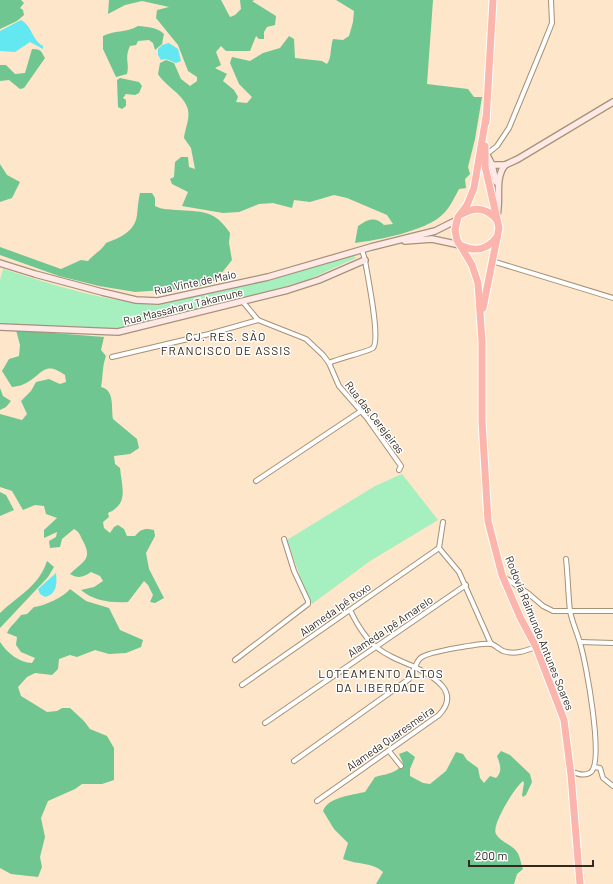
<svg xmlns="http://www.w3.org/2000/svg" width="613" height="884" viewBox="0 0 613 884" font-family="Barlow,sans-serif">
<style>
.green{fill:#a6efbf}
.forest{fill:#6fc690}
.water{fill:#63e7f0}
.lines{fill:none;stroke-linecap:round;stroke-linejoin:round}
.street-casing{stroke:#a79177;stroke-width:6}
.secondary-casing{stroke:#a79177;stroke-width:8}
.highway-casing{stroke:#fff;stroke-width:9}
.street{stroke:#fff;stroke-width:4}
.secondary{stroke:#fee9e6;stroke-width:5.5}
.highway{stroke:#fcb5ac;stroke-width:7}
.labels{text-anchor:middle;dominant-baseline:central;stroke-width:3;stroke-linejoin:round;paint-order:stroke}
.street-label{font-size:11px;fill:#32291f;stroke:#fff}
.neighbourhood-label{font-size:12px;letter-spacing:1px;fill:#32291f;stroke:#fff}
</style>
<rect width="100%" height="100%" fill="#fde6c9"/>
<g class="green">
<path d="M353 255 356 258 305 281 119 331 0 326V280L3 269C54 285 105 302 159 305Z"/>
<polygon points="402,474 438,520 370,561 312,604 303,585 287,540 375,486"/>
</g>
<g class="forest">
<polygon points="0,0 21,0 24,3 20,8 23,10 24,15 17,21 0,29"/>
<path d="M109 0H221L230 17 235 15 241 9 240 0H255L252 1 276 16 275 25 267 27 264 32V39H259L256 36 250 51H226L221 46 216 52 221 65 215 68 227 74 223 81 234 90 238 97 236 102 247 103 252 97 239 84 230 63 232 57 250 61 263 53 280 48 289 36 294 39 295 58 322 61 327 64C332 57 330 48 333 39L343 40 349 36 353 22 354 11 336 0H433L427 84 468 89 474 97H482L475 139 468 167 470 174 465 179 466 188 459 189C454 198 450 208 442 215 425 231 379 240 355 243L358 226C368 219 375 216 384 225L393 224 387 215 347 198 334 195 310 202 294 200 292 208 273 203 259 204 239 212 223 213 182 206 188 192 172 184 170 179 174 177 175 162 181 157H188L189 167 195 169 191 148 184 138C185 129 190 119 188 110 185 95 166 87 158 74L160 63 166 60 174 63 181 79 190 86 197 81V77L188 71 178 45 156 18 157 10 169 7 142 1 125 5 108 14Z"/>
<path d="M138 26C148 27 157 27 164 34L162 44 155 50 153 43 149 40 138 41 136 45 130 46C124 59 130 63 127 74L116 77 103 49V36C114 30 126 33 138 26Z"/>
<path d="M32 49C42 49 41 52 45 58L24 88 20 89 9 80 0 81V65H6L15 74 25 73Z"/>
<polygon points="120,78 139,82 142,86 139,93 135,95 126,94 123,98 126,100 126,106 122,109 118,107 117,80"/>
<polygon points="0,164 7,175 20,182 12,198 0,202"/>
<path d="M140 193H152L155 198V206C163 210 168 209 176 210 202 212 214 209 230 233L229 243 232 260 217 279 209 284 193 288 135 292 99 286 59 276 0 255V247L61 269 81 260 88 261C94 254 101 251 106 243 119 238 135 232 137 215 138 207 138 201 140 193Z"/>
<path d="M16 330 104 337 101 350 106 356C102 366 103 377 101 387 115 390 111 408 113 419L137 439 139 448 130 454 114 456 115 464 120 468C122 488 129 504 108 513L109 517 103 522 104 528 110 533 114 527 118 525 124 529 127 536H135C141 529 145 528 154 530L155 536 146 553 149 569 164 598 155 603 150 602 153 595 148 585 144 581 128 602C111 603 94 601 81 590L94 587 103 581 100 576 91 572C84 577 78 579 70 574 83 561 93 560 83 541 80 536 80 532 74 529L62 539 60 547 50 548 49 541 56 537 57 532 44 538V530L57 518 46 514 44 506 35 505 23 510 12 491 0 487V414L22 420 27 414 21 401 31 391 36 382 49 379 60 384 66 382 65 375C43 359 42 376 24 384 21 386 16 386 12 387L2 371 9 359 19 356 20 345Z"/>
<polygon points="0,388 3,396 11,401 6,407 0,410"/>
<polygon points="0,492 6,495 14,510 0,516"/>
<path d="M47 561 54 567 48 577 0 628V613C19 595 39 586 47 561Z"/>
<path d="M70 589 86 601 109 608 120 630 143 640 141 647 126 653 109 654 95 650 77 657 70 655 59 659 58 669 52 675 35 673 27 677 18 687 21 696 47 712 57 711 62 708H70L84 721 90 729 107 736 114 748V780L102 784H82L75 789 48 801 41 818 45 837 40 857 42 867 38 877 11 874 0 868V642C7 653 20 663 32 663L35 658 21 652 16 645 17 637 7 633C10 626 17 621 21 615L27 614 34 607C44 606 64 597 70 589Z"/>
<path d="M407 751 415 757 410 769V776L423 783 430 784 446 771 456 752 463 754 467 760 478 768 480 778 484 783 490 776 496 778C503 771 500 764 497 756L501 751 510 755 530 774 532 782 526 795 523 797 522 795 524 783 523 781C515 787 491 825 496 834 500 842 512 844 517 852 520 856 521 864 523 869L517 874 514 884H376L383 872C372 862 358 865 343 859L348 843 334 829 323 811C328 797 352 795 365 792L375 777C385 774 397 774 403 763L399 754Z"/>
</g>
<g class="water">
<path d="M21 20C33 27 31 39 43 46V49L30 42 15 52 0 51V31Z"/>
<polygon points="169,43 178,49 181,61 176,63 166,59 161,60 158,55 158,49 162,45"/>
<path d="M56 573C57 583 57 594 45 597L40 594 38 589Z"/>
</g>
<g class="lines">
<g class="street-casing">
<g id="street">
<polyline points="487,154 497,146 509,128 542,48 552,23 551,0"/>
<polyline points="492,261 613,298"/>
<polyline points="243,302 258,320 306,339 323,355 329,363 339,386 367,418 401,466 399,470"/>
<polyline points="112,357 209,334 258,320"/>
<path d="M329 363C337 359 370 351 373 348 381 339 367 274 365 260L362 250"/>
<polyline points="256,481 361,411"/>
<polyline points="443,522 439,548 459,572 491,644"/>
<path d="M566 559C568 576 568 594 570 611 572 622 577 632 580 643 586 662 604 760 591 772 585 777 577 774 571 771"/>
<polyline points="504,577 529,594 543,606 553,611 613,611"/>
<path d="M350 610C368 647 379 652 415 667 417 663 418 659 422 657 429 652 484 642 492 644 496 646 499 649 503 651 514 655 525 651 536 647"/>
<polyline points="580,642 613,643"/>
<polyline points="235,660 308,604 308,601 294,571 284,539"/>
<polyline points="242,685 439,548"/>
<polyline points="265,723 466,585"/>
<polyline points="389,751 401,766"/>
<path d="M294 761 409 679 415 667C434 677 461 692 439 715L317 801"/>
<polyline points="594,767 600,768 603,778 613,786"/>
</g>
</g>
<g class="secondary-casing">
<g id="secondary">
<polyline points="486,153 492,165 505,165 518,159 613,102"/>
<polyline points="492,165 496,182"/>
<path d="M497 215C501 198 494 179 505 165"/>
<polyline points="405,241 432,239 460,245"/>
<polyline points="0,263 35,274 102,292 136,300 158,301 268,277 371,247 435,231 457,220"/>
<polyline points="0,327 118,332 288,290 319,280 365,260"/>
</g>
</g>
<g class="highway-casing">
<g id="highway">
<polyline points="486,117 474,188 467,205 458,217 455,230 457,240 472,265 478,283 482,341 482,421 488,521 502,575 520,617 536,647 564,720 571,775 580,884"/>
<polyline points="486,122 493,0"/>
<path d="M462 214C476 206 487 208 497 220"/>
<path d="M462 246C476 252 487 250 497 237"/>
<polyline points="483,308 499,228 485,166 485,146"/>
</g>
</g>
<use href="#street" class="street"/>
<use href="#secondary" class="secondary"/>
<use href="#highway" class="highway"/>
</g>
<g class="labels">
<g class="street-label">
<text transform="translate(195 282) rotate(-12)">Rua Vinte de Maio</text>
<text transform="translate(183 306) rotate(-14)">Rua Massaharu Takamune</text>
<text transform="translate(375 417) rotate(52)">Rua das Cerejeiras</text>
<text transform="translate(335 609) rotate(-35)">Alameda Ipê Roxo</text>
<text transform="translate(390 626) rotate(-34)">Alameda Ipê Amarelo</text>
<text transform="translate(540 633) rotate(68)">Rodovia Raimundo Antunes Soares</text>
<text transform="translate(390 738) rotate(-35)">Alameda Quaresmeira</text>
</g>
<g class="neighbourhood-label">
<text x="226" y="336">CJ. RES. SÃO<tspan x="226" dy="14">FRANCISCO DE ASSIS</tspan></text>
<text x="381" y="673">LOTEAMENTO ALTOS<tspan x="381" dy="14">DA LIBERDADE</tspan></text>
</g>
</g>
<path d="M469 860v6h124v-6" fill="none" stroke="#32291f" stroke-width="2"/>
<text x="475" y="860" font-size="12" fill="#32291f" stroke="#ffffff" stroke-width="3" paint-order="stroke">200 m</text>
</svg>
